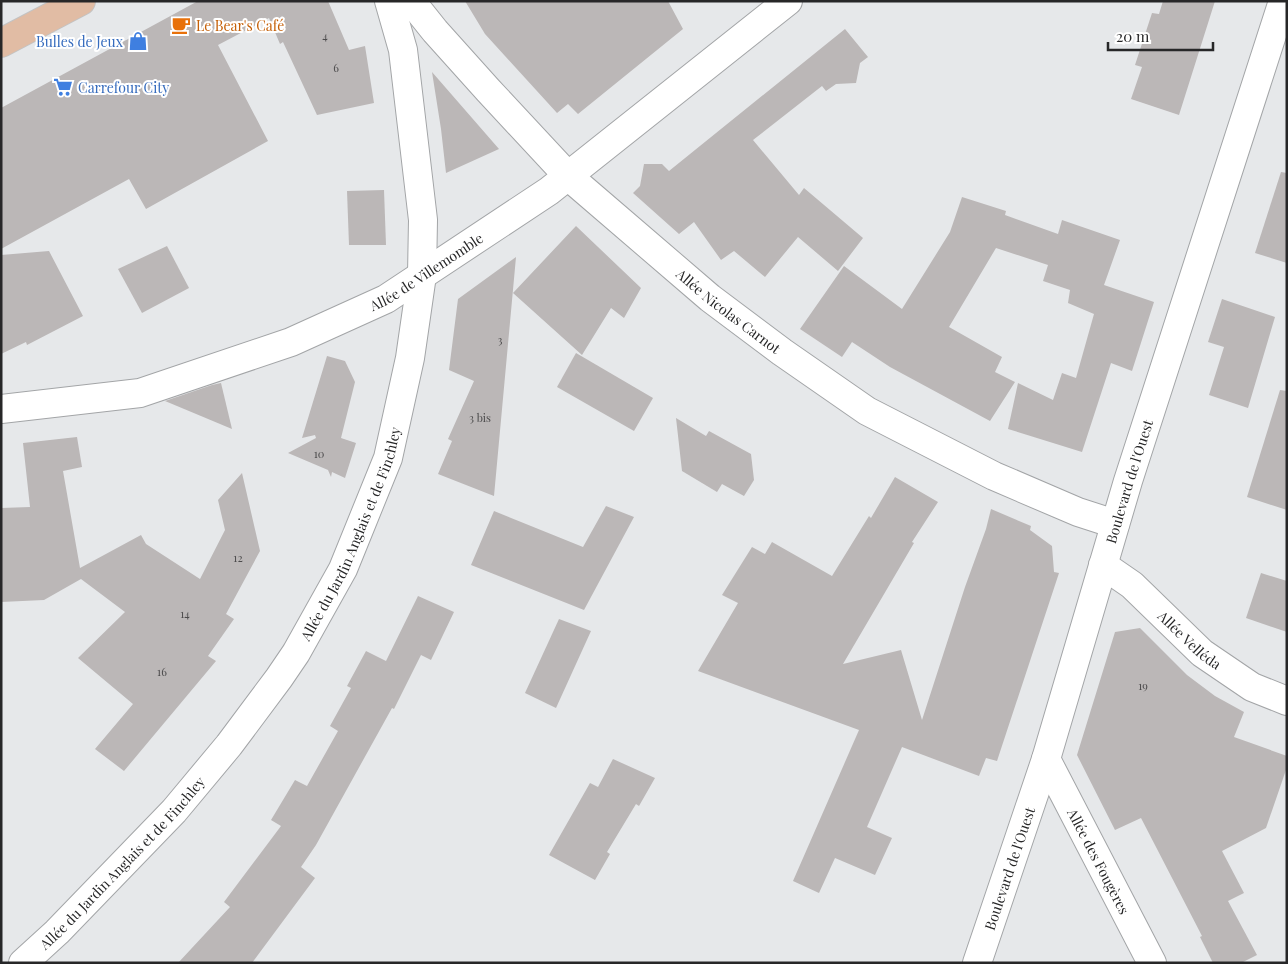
<svg xmlns="http://www.w3.org/2000/svg" width="1288" height="964" viewBox="0 0 1288 964" font-family="'Playfair Display',serif">
<style>
.building{fill:#bbb7b7}
.lines{fill:none;stroke-linecap:round;stroke-linejoin:round}
.minor-casing{stroke:#a3a5a7;stroke-width:30}
.major-casing{stroke:#c3c3c3;stroke-width:30}
.minor{stroke:#fff;stroke-width:28}
.major{stroke:#e1bca4;stroke-width:28}
.labels{text-anchor:middle;dominant-baseline:central;stroke-width:4;stroke-linejoin:round;paint-order:stroke}
.number-label{font-size:11px;fill:#4c4b4c}
.food-label{font-size:14px;fill:#c56008;stroke:#fff;text-anchor:start}
.shop-label{font-size:14px;fill:#366cbe;stroke:#fff;text-anchor:end}
.street-label{font-size:14px;fill:#272728;stroke:#fff}
</style>
<rect width="100%" height="100%" fill="#e6e8ea"/>
<g class="building">
<polygon points="198,1 328,1 349,50 365,46 374,103 317,115 283,42 280,44 269,18 218,45 268,141 146,209 129,179 1,249 1,108"/>
<polygon points="465,1 668,1 683,29 578,114 568,104 557,113 485,34"/>
<polygon points="1163,1 1215,1 1179,115 1131,99 1142,67 1135,65 1152,13 1159,14"/>
<polygon points="845,29 868,57 860,63 856,83 836,84 826,91 822,86 753,140 799,195 804,188 863,238 838,271 798,237 765,277 734,251 721,260 694,222 679,234 633,193 640,186 644,164 662,164 669,171"/>
<polygon points="432,72 499,149 446,173 441,129"/>
<polygon points="1281,172 1287,173 1287,263 1255,253"/>
<polygon points="384,190 386,245 349,245 347,191"/>
<polygon points="962,197 1006,211 1005,215 1058,234 1062,220 1120,240 1104,285 1154,302 1132,371 1111,363 1082,452 1008,429 1018,383 1053,400 1062,373 1076,378 1094,314 1068,303 1070,290 1043,281 1048,265 996,248 949,327 1002,357 995,372 1015,382 990,421 890,367 852,342 842,357 800,329 844,266 902,309 950,232"/>
<polygon points="576,226 641,288 624,318 611,308 582,355 513,293"/>
<polygon points="167,246 189,288 142,313 118,269"/>
<polygon points="49,251 83,316 27,345 26,342 1,354 1,255"/>
<polygon points="516,257 494,496 438,474 452,441 448,439 474,381 449,370 458,299"/>
<polygon points="1222,299 1275,317 1248,408 1209,395 1224,347 1208,342"/>
<polygon points="576,353 653,398 634,431 557,387"/>
<polygon points="327,356 345,361 355,382 341,438 356,443 345,478 332,472 331,477 328,470 288,453 316,438 315,435 302,438"/>
<polygon points="221,383 232,429 165,401 212,385"/>
<polygon points="1280,390 1287,391 1287,510 1247,497"/>
<polygon points="676,418 706,436 709,431 751,454 754,480 744,496 722,484 717,492 682,471"/>
<polygon points="77,437 82,467 63,471 80,568 141,535 146,544 200,579 225,530 218,500 242,473 260,551 226,614 234,619 208,656 216,661 124,771 95,749 133,704 78,658 125,612 81,579 44,600 1,602 1,508 30,507 23,443"/>
<polygon points="895,477 938,502 912,542 914,543 843,664 901,650 922,720 965,587 986,529 991,509 1031,526 1030,530 1052,546 1054,572 1059,573 997,761 986,758 979,776 902,747 867,827 892,838 875,875 835,858 819,893 793,881 859,730 698,671 738,603 722,595 752,547 765,554 772,542 832,576 869,516 871,518"/>
<polygon points="606,506 634,517 584,610 471,565 494,511 583,547"/>
<polygon points="1261,573 1287,581 1287,632 1246,618"/>
<polygon points="418,596 454,612 431,660 421,655 394,709 392,708 316,845 301,867 315,878 252,963 178,963 230,907 224,902 281,826 271,820 295,780 307,786 338,731 330,726 351,688 347,686 366,651 386,661"/>
<polygon points="559,619 591,631 556,708 525,693"/>
<polygon points="1140,628 1187,675 1215,696 1244,712 1234,737 1287,756 1287,767 1266,828 1222,851 1244,893 1228,901 1257,955 1241,963 1213,963 1200,937 1202,936 1141,818 1115,830 1077,755 1115,632"/>
<polygon points="613,759 655,778 639,806 636,804 607,852 610,854 595,880 549,855 590,783 598,787"/>
</g>
<g class="lines">
<g class="minor-casing">
<g id="minor">
<path id="s1" d="M411 1 435 31 488 90 568 176 710 298 782 352 867 411 994 476 1078 512 1115 524"/>
<path id="s2" d="M1 409 140 393 291 342 386 299 549 191 788 1"/>
<path id="s3" d="M1103 565 1132 585 1202 653 1252 687 1287 701"/>
<path id="s4" d="M1046 759 1152 963"/>
<path id="s5" d="M23 963 57 932 174 811 229 745 279 678 296 653 343 569 388 458 410 358 422 275 423 220 403 50 389 1"/>
<path id="s6" d="M977 963 1046 759 1128 481 1283 1"/>
</g>
</g>
<g class="major-casing">
<polyline id="major" points="1,43 81,1"/>
</g>
<use href="#minor" class="minor"/>
<use href="#major" class="major"/>
</g>
<defs>
<g id="cafe-bare" transform="scale(1.5)"><path d="M-5.5-4.5H6V0H3Q3 3.5 0 3.5H-2.5Q-5.5 3.5-5.5 0ZM3-3.2v2h1.7v-2ZM-6 4.5H4V6H-6Z" fill="#e8710a" stroke="#fff" stroke-width="2.5" paint-order="stroke"/></g>
<g id="shop-bare" transform="scale(1.5)"><path d="M-5-2.5h2.3a2.7 3.5 0 0 1 5.4 0H5L5.5 6h-11ZM-1.5-2.5h3a1.5 2.3 0 0 0-3 0Z" fill="#3f7fe0" stroke="#fff" stroke-width="2.5" paint-order="stroke"/></g>
<g id="supermarket-bare" transform="scale(1.5)"><path d="M-6-5.5h2.5l.6 2H6L4.5 2H-2.5L-4.4-4H-6ZM-1.5 3.2a1.3 1.3 0 1 0 .1 0ZM3 3.2a1.3 1.3 0 1 0 .1 0Z" fill="#3f7fe0" stroke="#fff" stroke-width="2.5" paint-order="stroke"/></g>
</defs>
<g fill-rule="evenodd">
<use href="#cafe-bare" x="181" y="25"/>
<use href="#shop-bare" x="138" y="41"/>
<use href="#supermarket-bare" x="63" y="87"/>
</g>
<g class="labels">
<g class="number-label">
<text x="325" y="35">4</text>
<text x="336" y="67">6</text>
<text x="500" y="339">3</text>
<text x="480" y="417">3 bis</text>
<text x="319" y="453">10</text>
<text x="238" y="557">12</text>
<text x="185" y="613">14</text>
<text x="162" y="671">16</text>
<text x="1143" y="685">19</text>
</g>
<g class="food-label">
<text x="196" y="25">Le Bear's Café</text>
</g>
<g class="shop-label">
<text x="123" y="41">Bulles de Jeux</text>
<text x="78" y="87" text-anchor="start">Carrefour City</text>
</g>
<g class="street-label">
<text stroke="none"><textPath href="#s2" startOffset="452">Allée de Villemomble</textPath></text>
<text stroke="none"><textPath href="#s1" startOffset="445">Allée Nicolas Carnot</textPath></text>
<text stroke="none"><textPath href="#s6" startOffset="505">Boulevard de l'Ouest</textPath></text>
<text stroke="none"><textPath href="#s5" startOffset="546">Allée du Jardin Anglais et de Finchley</textPath></text>
<text stroke="none"><textPath href="#s3" startOffset="115">Allée Velléda</textPath></text>
<text stroke="none"><textPath href="#s5" startOffset="141">Allée du Jardin Anglais et de Finchley</textPath></text>
<text stroke="none"><textPath href="#s4" startOffset="115">Allée des Fougères</textPath></text>
<text stroke="none"><textPath href="#s6" startOffset="100">Boulevard de l'Ouest</textPath></text>
</g>
</g>
<rect width="1288" height="964" fill="none" stroke="#272728" stroke-width="5"/>
<path d="M1108 42v8h105v-8" fill="none" stroke="#272728" stroke-width="2.5"/>
<text x="1116" y="42" font-size="15" fill="#272728" stroke="#ffffff" stroke-width="4" paint-order="stroke">20 m</text>
</svg>
